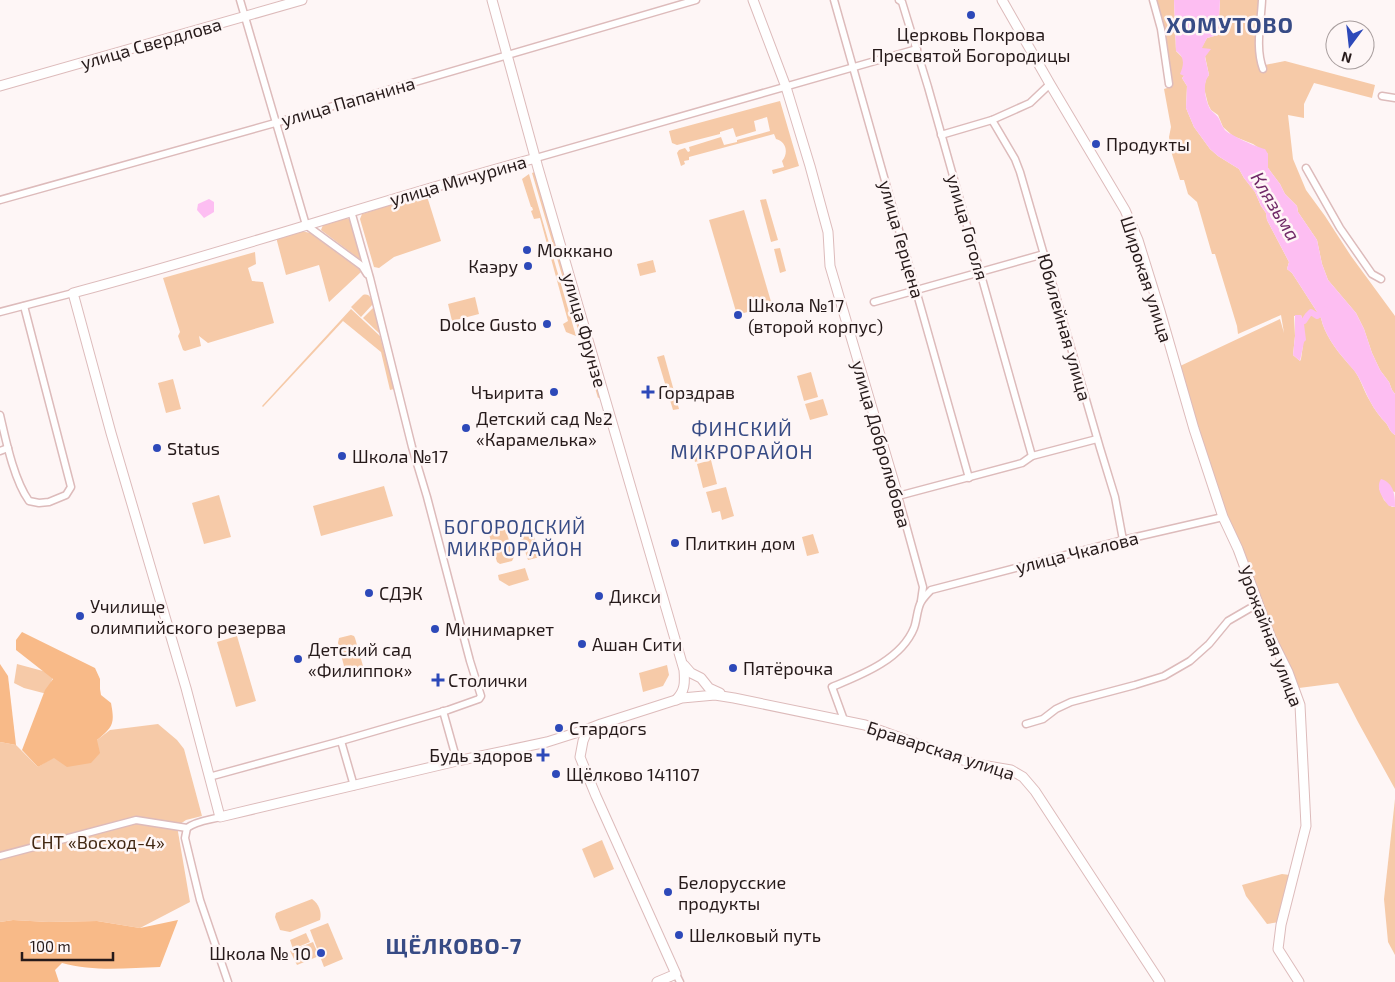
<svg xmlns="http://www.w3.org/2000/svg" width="1395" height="982" viewBox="0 0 1395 982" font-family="'Exo 2',sans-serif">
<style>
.green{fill:#f6caa8;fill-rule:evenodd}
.forest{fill:#f8ba88}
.water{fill:#fdbef2}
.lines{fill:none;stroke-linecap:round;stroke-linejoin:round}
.canal{stroke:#fdbef2;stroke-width:6}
.street-casing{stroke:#dbb;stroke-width:9}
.secondary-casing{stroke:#dbb;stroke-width:11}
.street{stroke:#fff;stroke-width:6}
.secondary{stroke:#fff;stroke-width:9}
.poi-dot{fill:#2d49b9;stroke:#fef6f6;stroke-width:2}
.labels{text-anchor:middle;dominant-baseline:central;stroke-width:5;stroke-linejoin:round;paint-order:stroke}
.poi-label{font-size:18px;fill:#261a1a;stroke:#fef6f6;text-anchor:start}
.street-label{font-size:18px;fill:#261a1a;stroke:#fef6f6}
.park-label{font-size:18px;fill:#422813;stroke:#fef6f6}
.water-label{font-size:19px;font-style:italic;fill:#712a68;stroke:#fef6f6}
.neighbourhood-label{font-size:19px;letter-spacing:1px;fill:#374b85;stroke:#fef6f6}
.quarter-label{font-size:20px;letter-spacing:1px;fill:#374b85;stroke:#fef6f6}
.district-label{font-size:22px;font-weight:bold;letter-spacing:1px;fill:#374b85;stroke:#fef6f6}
</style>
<rect width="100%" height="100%" fill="#fef6f6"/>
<g class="green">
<path d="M1156 0H1174L1176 51 1183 58 1185 75 1182 78 1187 86 1186 108 1194 127 1210 149 1218 156 1239 169 1244 178 1255 192 1261 206 1266 213 1267 220 1289 262 1287 269 1292 273 1321 318C1324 333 1336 350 1346 361 1349 365 1354 369 1356 373 1362 382 1364 392 1370 401 1374 409 1380 417 1386 423 1389 427 1390 432 1395 435V492L1379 488 1384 500 1392 507H1395V789L1358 722 1338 683 1299 688 1275 638 1226 513 1178 367 1280 319 1284 333 1281 315 1238 334 1237 326 1215 254H1212L1197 202 1188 194 1184 180H1180L1171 151 1169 137 1171 127 1164 89 1173 86 1163 27ZM1301 315C1306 329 1303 345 1301 359L1300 361 1293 355 1295 336 1294 316Z"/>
<polygon points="1220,0 1265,0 1262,54 1265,65 1285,61 1375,85 1372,98 1314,83 1304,104 1304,118 1288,115 1293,159 1306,190 1325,216 1351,256 1395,316 1395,394 1392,390 1389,382 1380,370 1372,353 1364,329 1356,313 1328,280 1322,264 1317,240 1298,212 1297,206 1285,194 1280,184 1268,168 1268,154 1253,144 1233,136 1223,127 1218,115 1211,110 1208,104 1204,88 1206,79 1209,75 1205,56 1201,48 1207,38 1218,35"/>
<path d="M780 101 799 166 773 174 772 170 784 167 782 161C789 153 786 141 776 139L774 134 689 157V160L684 161 685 164 681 166 677 153 679 150 685 148 688 152 690 151 689 147 721 137 724 145 737 142V140L770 131 767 117 754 121 756 131 736 137 733 128 720 132V134L677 145 672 143 669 131Z"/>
<polygon points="537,171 590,365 600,397 598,398 532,173"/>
<polygon points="529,174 576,336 566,332 563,324 568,321 540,218 534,219 531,211 533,210 532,207 531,207 522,179"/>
<polygon points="426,193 441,241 394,257 379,268 374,267 360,219 362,214"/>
<polygon points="766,199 778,240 771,242 760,200"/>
<polygon points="744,210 772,305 737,315 709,220"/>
<polygon points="346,218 349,219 351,222 362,261 321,230 323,225"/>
<polygon points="302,231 310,233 359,269 361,272 329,302 319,265 286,275 277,241 277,238"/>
<polygon points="780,248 786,271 780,273 774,249"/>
<polygon points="255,252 256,264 248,268 252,281 263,282 274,323 208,343 199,336 201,346 185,351 183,350 178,336 180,332 163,278"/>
<polygon points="653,260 656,272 640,276 637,264"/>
<path d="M363 295C370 293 371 299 373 304L361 317 351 307Z"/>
<polygon points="475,297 479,314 452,321 448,304"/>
<polygon points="374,307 381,335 363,318"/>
<polygon points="351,309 380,336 394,389 390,390 381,352 343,321 263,407 262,406"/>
<polygon points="664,355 679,409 673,410 657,357"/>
<polygon points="811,372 818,397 804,401 797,376"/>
<polygon points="173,379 181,409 166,413 158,383"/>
<polygon points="823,399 828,415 810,420 805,404"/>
<polygon points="701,444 707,451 709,458 695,462 693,455 697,454 695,446"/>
<polygon points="711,460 717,484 703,488 697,464"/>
<polygon points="384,486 393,516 321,536 313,506"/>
<polygon points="726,487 734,516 722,520 720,511 712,513 706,492"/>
<polygon points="219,495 231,537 204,544 192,503"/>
<polygon points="503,524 505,527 514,557 512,561 500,564 497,562 488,531 488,529"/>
<polygon points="533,532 540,557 528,560 520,536"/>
<polygon points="813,534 819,553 807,556 802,537"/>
<polygon points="525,568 529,580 509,586 499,580 498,575"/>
<polygon points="351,635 354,636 355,638 363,666 360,670 349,673 345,670 338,643 339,638"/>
<polygon points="237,636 256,701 236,707 217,642"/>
<polygon points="17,664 54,674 47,694 24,688 14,683"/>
<polygon points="667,665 669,675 663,686 643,692 639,673"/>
<polygon points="158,724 177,740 184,749 202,816 186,820 177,826 190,902 140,928 97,921 48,922 13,920 0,922 0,742 16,745 38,767 54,757 97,740 110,730"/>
<polygon points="1395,799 1395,955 1388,942 1384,899"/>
<polygon points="602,840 614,869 594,878 582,849"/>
<polygon points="1282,874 1290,875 1279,922 1267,924 1246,896 1242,885"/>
<path d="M312 899C319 904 322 912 320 920L290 932 280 930 275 917 276 913Z"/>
<polygon points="328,923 343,959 324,967 310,930"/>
<polygon points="306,933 310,942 293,949 290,940"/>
<polygon points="313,942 319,956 297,965 290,951"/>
</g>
<g class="forest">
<path d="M22 632 95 668 100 679V689L101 695 111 703C115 724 113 727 97 740L100 753 91 763 67 767 54 758 38 767 22 750 45 690 53 679 16 650V640Z"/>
<polygon points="0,664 8,676 16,745 0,742"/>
<path d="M13 920 48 922 97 921 140 928 178 920 160 967C128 968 94 972 62 963L55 970 59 982H0V922Z"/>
</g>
<g class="water">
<path d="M1174 0H1220L1218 35 1207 38 1202 48 1211 49 1205 57 1209 75C1202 84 1205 99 1210 109 1212 112 1216 114 1218 117 1221 122 1222 127 1226 131 1231 135 1258 148 1265 149L1268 154V168L1280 184 1285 194 1297 206 1298 212 1317 240 1322 264 1328 280 1356 313 1364 329 1372 353 1380 370 1389 382 1392 390 1395 394V435C1390 432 1389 427 1386 423 1380 417 1374 409 1370 401 1365 392 1362 382 1356 373 1353 369 1349 365 1346 361 1336 350 1324 333 1321 318L1292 273 1287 269 1289 262 1267 220 1266 213 1261 206 1255 192 1244 178 1239 169 1218 156 1210 149 1194 127 1186 108 1187 86 1182 78 1184 76 1180 74C1184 65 1185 57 1176 51Z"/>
<polygon points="209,199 214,202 214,212 204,218 197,210 198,204"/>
<polygon points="1295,315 1301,315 1304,324 1306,340 1304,342 1300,361 1293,355 1295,336"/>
<path d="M1381 479C1394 483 1395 495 1395 507L1389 506C1383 499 1375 488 1381 479Z"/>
</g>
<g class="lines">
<polyline class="canal" points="1304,321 1308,315 1311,312 1317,316 1325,310"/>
<g class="street-casing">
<g id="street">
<polyline points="240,0 306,225 362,266 367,274"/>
<polyline points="834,0 969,478"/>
<polyline points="899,0 902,2 928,87 1032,456"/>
<polyline points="1153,0 1161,29 1169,84"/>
<path d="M1262 0C1261 23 1255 47 1263 69"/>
<polyline points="1382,96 1395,98"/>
<polyline points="992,120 1015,159 1020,172 1100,448 1115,497 1123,540"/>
<polyline points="941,135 992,120 1030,103 1050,84"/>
<polyline points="536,158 917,49"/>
<polyline points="1306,168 1340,228 1372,274 1381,279"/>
<polyline points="0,200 275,123 696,0"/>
<polyline points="874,302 1044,254"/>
<polyline points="0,312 73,293"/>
<path d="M0 415C6 441 14 480 29 501L39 503 49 502 66 495 71 487 24 306"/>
<polyline points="0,451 8,448"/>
<polyline points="921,601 923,587 898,496 1022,463 1032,456 1097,439"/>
<polyline points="443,711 457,761"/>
<path d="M844 720 832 687C861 675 901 660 914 628 917 620 917 609 921 602 924 597 928 593 931 590L1123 540 1223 517"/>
<polyline points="1026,724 1043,719 1056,709 1071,702 1135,685 1164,676 1190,661 1209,644 1228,621 1259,603"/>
<polyline points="341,741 354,786"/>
<polyline points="209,777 341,741 448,710 479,699 481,696 470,661 427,497 412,447 370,278 351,211"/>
<polyline points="187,828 185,838 200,900 228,982"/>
<path d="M0 856 136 820 187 828C196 821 209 820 220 817"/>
<polyline points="676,974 680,982"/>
</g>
</g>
<g class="secondary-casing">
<g id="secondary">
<path d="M492 0 538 168 684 670C685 683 685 691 676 700"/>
<polyline points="753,0 786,87 810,166 828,232 830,266 898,496"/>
<polyline points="1002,0 1050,84 1125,210 1138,240 1160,311 1194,429 1223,517 1238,549 1271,638 1288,672 1300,705 1306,826 1281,925 1278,949 1299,982"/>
<polyline points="0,86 302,0"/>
<path d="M536 158C381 200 228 252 73 293L111 433 186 688 220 817 457 761 547 742 588 729 601 724 682 698 715 695 734 698 865 725 953 757 976 764 1011 770 1023 777 1035 791 1160 982"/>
<polyline points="684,665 691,673 701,678 709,688 720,693"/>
<polyline points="588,729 583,741 580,757 596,796 676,974 657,982"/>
</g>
</g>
<use href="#street" class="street"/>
<use href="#secondary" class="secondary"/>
</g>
<g class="poi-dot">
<circle cx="971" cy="15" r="5"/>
<circle cx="1096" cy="144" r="5"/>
<circle cx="527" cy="250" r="5"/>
<circle cx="528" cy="266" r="5"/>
<circle cx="738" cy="315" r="5"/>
<circle cx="547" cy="324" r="5"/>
<circle cx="554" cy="392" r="5"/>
<path d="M645.5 384.5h5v5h5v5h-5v5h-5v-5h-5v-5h5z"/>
<circle cx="466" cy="428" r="5"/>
<circle cx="157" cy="448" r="5"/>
<circle cx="342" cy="456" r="5"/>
<circle cx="675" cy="543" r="5"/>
<circle cx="369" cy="593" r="5"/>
<circle cx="599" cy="596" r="5"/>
<circle cx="80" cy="616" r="5"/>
<circle cx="435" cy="629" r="5"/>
<circle cx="582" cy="644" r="5"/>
<circle cx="298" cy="659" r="5"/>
<circle cx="733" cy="668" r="5"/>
<path d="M435.5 672.5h5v5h5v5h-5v5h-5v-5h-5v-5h5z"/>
<circle cx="559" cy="728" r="5"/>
<path d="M540.5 747.5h5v5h5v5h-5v5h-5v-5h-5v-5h5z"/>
<circle cx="556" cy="774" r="5"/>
<circle cx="668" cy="892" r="5"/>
<circle cx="679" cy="935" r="5"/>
<circle cx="321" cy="953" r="5"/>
</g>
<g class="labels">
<g class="poi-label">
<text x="971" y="34" text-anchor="middle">Церковь Покрова<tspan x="971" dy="21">Пресвятой Богородицы</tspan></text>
<text x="1106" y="144">Продукты</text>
<text x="537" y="250">Моккано</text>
<text x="518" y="266" text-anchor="end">Каэру</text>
<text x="748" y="305">Школа №17<tspan x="748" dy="21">(второй корпус)</tspan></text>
<text x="537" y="324" text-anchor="end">Dolce Gusto</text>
<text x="544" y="392" text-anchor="end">Чъирита</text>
<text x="658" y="392">Горздрав</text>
<text x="476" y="418">Детский сад №2<tspan x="476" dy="21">«Карамелька»</tspan></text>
<text x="167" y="448">Status</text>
<text x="352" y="456">Школа №17</text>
<text x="685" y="543">Плиткин дом</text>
<text x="379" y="593">СДЭК</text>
<text x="609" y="596">Дикси</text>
<text x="90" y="606">Училище<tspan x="90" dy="21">олимпийского резерва</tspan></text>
<text x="445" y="629">Минимаркет</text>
<text x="592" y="644">Ашан Сити</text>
<text x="308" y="649">Детский сад<tspan x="308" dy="21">«Филиппок»</tspan></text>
<text x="743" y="668">Пятёрочка</text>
<text x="448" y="680">Столички</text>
<text x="569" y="728">Стардогs</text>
<text x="533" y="755" text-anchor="end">Будь здоров</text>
<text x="566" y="774">Щёлково 141107</text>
<text x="678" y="882">Белорусские<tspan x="678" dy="21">продукты</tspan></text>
<text x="689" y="935">Шелковый путь</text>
<text x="311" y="953" text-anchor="end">Школа № 10</text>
</g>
<g class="street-label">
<text transform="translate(151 43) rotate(-16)">улица Свердлова</text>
<text transform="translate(348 101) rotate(-16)">улица Папанина</text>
<text transform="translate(458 180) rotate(-16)">улица Мичурина</text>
<text transform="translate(968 227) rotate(74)">улица Гоголя</text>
<text transform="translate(902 239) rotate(74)">улица Герцена</text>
<text transform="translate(1147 279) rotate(72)">Широкая улица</text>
<text transform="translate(1065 327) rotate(74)">Юбилейная улица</text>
<text transform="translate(585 330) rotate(74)">улица Фрунзе</text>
<text transform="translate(882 444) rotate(74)">улица Добролюбова</text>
<text transform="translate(1077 552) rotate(-14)">улица Чкалова</text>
<text transform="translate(1271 636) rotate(69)">Урожайная улица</text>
<text transform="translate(941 750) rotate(18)">Браварская улица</text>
</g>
<g class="park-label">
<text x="98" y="842">СНТ «Восход-4»</text>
</g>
<g class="water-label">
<text transform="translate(1276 206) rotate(59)">Клязьма</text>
</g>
<g class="neighbourhood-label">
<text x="515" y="526">БОГОРОДСКИЙ<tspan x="515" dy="22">МИКРОРАЙОН</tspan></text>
</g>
<g class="quarter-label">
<text x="742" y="428">ФИНСКИЙ<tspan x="742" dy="23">МИКРОРАЙОН</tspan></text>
</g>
<g class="district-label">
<text x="1230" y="24">ХОМУТОВО</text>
<text x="454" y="945">ЩЁЛКОВО-7</text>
</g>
</g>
<g transform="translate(1350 45) rotate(195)"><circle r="24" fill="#fef6f6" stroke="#a89e9e"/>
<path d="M0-4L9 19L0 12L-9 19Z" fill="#2d49b9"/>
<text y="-8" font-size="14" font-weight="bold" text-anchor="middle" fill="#261a1a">N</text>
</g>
<path d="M22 952v8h91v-8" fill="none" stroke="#261a1a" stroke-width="2.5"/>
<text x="30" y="952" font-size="15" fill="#261a1a" stroke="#fef6f6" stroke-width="4" paint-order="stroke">100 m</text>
</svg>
